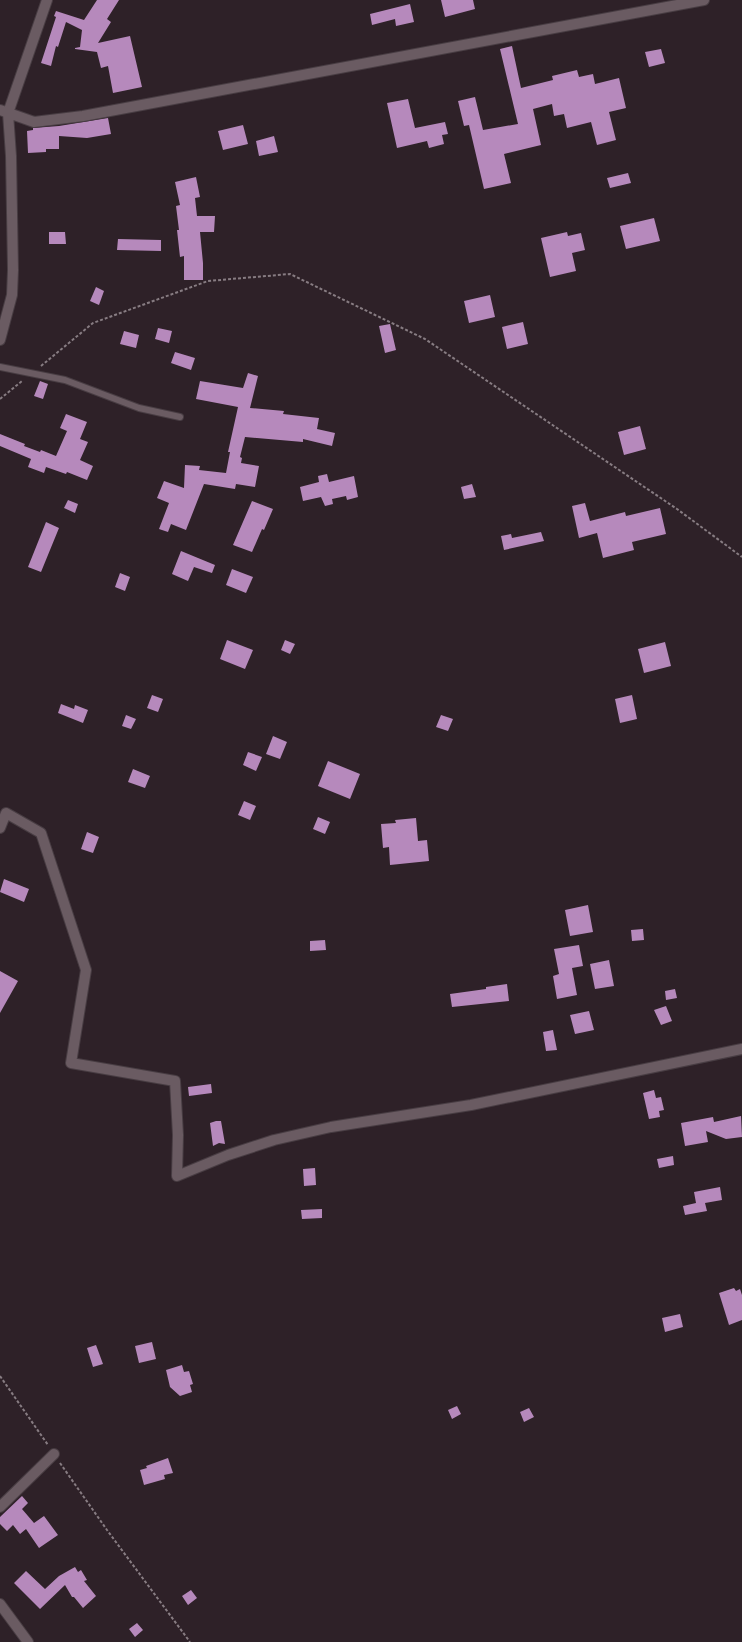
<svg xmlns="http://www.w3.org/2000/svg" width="742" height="1642" font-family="Karla,sans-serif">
<rect width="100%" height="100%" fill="#2e2128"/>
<path fill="#b689bc" d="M97,0h22l-12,19 4,3 -13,21 32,-7 12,51 -29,6 -5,-27 -7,2 -4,-16 -22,-3v-1l5,-1 2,-17 -16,-8 -8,25 -2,-1 -5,20 -10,-3 15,-46 -2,-1 2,-5 28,9z
M441,0h32l2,9 -30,8z
M410,4l4,18 -18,4 -1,-7 -23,6 -2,-11z
M512,46l9,42 32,-8 -1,-4 25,-6 2,7 14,-3 2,10 24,-6 7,30 -17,4 7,28 -19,5 -6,-23 -24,6 -3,-14 -10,2 -2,-12 -19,5 8,36 -37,9 7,29 -27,6 -15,-64 -5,1 -6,-25 17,-4 8,33 35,-6 -18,-75z
M661,49l4,14 -16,4 -4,-15z
M408,99l7,29 30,-6 3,12 -6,1 2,9 -15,4 -2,-7 -30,7 -10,-45z
M108,118l3,16 -24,4 -28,-2v13h-13v3l-18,1 -1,-22 6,-1v-2l26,-2z
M243,125l5,19 -25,6 -5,-19z
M274,136l4,16 -19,4 -3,-15z
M628,173l3,10 -21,5 -3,-10z
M196,177l4,20 -5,1 2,18h18l-1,16h-14l3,31v17h-19v-24l-4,1 -3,-27h2l-3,-24 4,-1 -5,-23z
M654,218l6,23 -34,8 -6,-23z
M49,232h16l1,12h-17z
M567,232l1,4 13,-3 4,17 -13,3 4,18 -26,6 -9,-39z
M118,239l43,1v11l-44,-1z
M96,287l8,4 -5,14 -9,-4z
M490,295l5,22 -26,6 -5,-22z
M523,322l5,22 -21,5 -5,-22z
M390,324l6,26 -11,3 -6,-27z
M158,328l14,3 -3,12 -14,-4z
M124,331l15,4 -3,13 -16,-4z
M175,352l20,6 -4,12 -20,-7z
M248,373l10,3 -8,32 34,3 -1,3 36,4 -2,11 18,4 -3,13 -29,-7v3l-58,-5 -5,20 2,1 -1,5 18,3 -4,21 -19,-3 -1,5 -31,-5 -18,46 -15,-6 -3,8 -9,-3 10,-26 -12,-5 7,-17 20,7 1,-23 15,1 -1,4 27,3 4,-21h-2l10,-45 -42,-8 4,-18 43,7z
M40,381l8,3 -5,15 -9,-3z
M66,414l21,8 -7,17 8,3 -8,18 13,6 -6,14 -20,-8 -1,2 -20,-7 -2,6 -16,-6 3,-8 -31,-13v-12l25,10 -1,2 16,6 1,-2 15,6 11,-25 -7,-3z
M640,426l6,23 -22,6 -6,-23z
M327,474l2,8 25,-6 4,21 -11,3 -1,-4 -14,3 1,5 -8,2 -4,-9 -18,4 -3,-14 19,-5 -1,-6z
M472,484l4,13 -12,2 -3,-12z
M68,500l10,4 -3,9 -11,-5z
M252,501l21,8 -9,21 -2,-1 -10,23 -19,-7z
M585,503l5,18 35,-9 1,4 34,-8 6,26 -34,8 2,8 -31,8 -6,-25 -18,5 -7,-32z
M46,522l13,6 -18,44 -13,-5z
M541,532l3,9 -40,9 -3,-14 10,-2 1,4z
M181,551l34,14 -3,8 -18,-6 -6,14 -16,-7z
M232,569l21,8 -7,16 -20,-8z
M120,573l10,4 -5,14 -10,-4z
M227,640l26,10 -8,19 -25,-10z
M285,640l10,4 -5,10 -9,-4z
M665,642l6,24 -27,7 -6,-24z
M152,695l11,4 -5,13 -11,-4z
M632,695l5,24 -17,4 -5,-24z
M61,704l13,5 1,-4 13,5 -5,13 -25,-10z
M126,715l10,4 -5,10 -9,-3z
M441,715l12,4 -5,12 -12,-4z
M273,736l14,6 -7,17 -14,-5z
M248,752l14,5 -6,14 -13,-6z
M328,761l32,13 -10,25 -32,-13z
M133,769l17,7 -5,12 -17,-6z
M244,801l12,5 -6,14 -12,-5z
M318,817l12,5 -5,12 -12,-5z
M416,818l2,23 9,-1 2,21 -39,4 -1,-18 -6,1 -2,-24 15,-1 -1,-3z
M87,832l12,5 -6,16 -12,-4z
M4,879l25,10 -5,13 -24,-10z
M588,905l5,27 -23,4 -5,-26z
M643,929l1,11 -12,1 -1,-11z
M325,940l1,10 -16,1v-10z
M579,945l4,21 -11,2 5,27 -20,4 -4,-23 6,-2 -5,-25z
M609,960l5,26 -19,3 -5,-25z
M0,971l18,10 -18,32z
M507,984l2,17 -57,6 -2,-13 36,-5v-2z
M675,989l2,9 -11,2 -1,-9z
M666,1006l6,15 -11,4 -7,-15z
M589,1011l5,19 -19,4 -5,-19z
M553,1030l4,20 -11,1 -3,-19z
M211,1084l1,9 -23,3 -1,-9z
M654,1090l2,8 5,-1 3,13 -5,1 1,6 -11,2 -6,-26z
M741,1116l1,21 -16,2 -20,-8 2,11 -23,4 -4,-23 32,-6 1,5z
M216,1121h5l4,23 -6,-1 -6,3 -3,-23z
M673,1156l1,9 -15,3 -2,-9z
M315,1168l1,17 -12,1 -1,-17z
M720,1187l2,13 -17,3 2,8 -22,4 -2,-9 13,-3 -2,-11z
M322,1209v9l-20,1 -1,-9z
M734,1288l2,3 4,-2 2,6v25l-13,5 -10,-32z
M680,1314l3,13 -18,5 -3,-14z
M152,1342l4,17 -17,4 -4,-17z
M96,1345l7,19 -10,3 -6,-19z
M182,1365l2,7 5,-1 4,13 -3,1 2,7 -12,4 -10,-9 -4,-17z
M457,1406l4,8 -9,5 -4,-9z
M529,1408l5,9 -10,5 -4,-10z
M168,1458l5,15 -9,2 1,4 -21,6 -4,-15 7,-2 -1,-2z
M22,1496l6,7 -6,6 12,14 10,-7 14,19 -19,13 -13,-19 -6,5 -7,-9 -6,6 -7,-7v-7z
M75,1567l3,5 3,-2 6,10 -3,1 12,15 -13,12 -9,-11h-2l-7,-12 -25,24 -26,-26 12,-12 19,18 14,-13z
M191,1590l6,8 -9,7 -6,-9z
M137,1623l6,7 -8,7 -6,-8z"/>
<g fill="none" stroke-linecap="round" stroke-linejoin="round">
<defs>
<path id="service" d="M0,367l65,13 74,28 41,9"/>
<path id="minor" d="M0,110l34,12 49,-6 621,-116
M0,340l12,-45 1,-25 -2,-114 -3,-43 39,-113
M0,828l6,-15 35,20 45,137 -15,93 104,18 3,54 -1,41 51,-21 46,-15 57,-13 140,-22 271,-56
M0,1507l54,-53
M0,1604l28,38"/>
</defs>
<use href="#service" stroke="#483d43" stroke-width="8"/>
<use href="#minor" stroke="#483d43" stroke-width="12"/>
<path stroke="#877c82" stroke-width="2" stroke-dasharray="3 2" stroke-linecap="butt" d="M41,366l52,-43 115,-42 82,-7 135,65 252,170 65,48
M0,399l22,-18
M0,1376l48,69
M60,1463l47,67 83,112"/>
<use href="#service" stroke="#6a5b62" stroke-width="6"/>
<use href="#minor" stroke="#6a5b62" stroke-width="10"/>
</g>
</svg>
